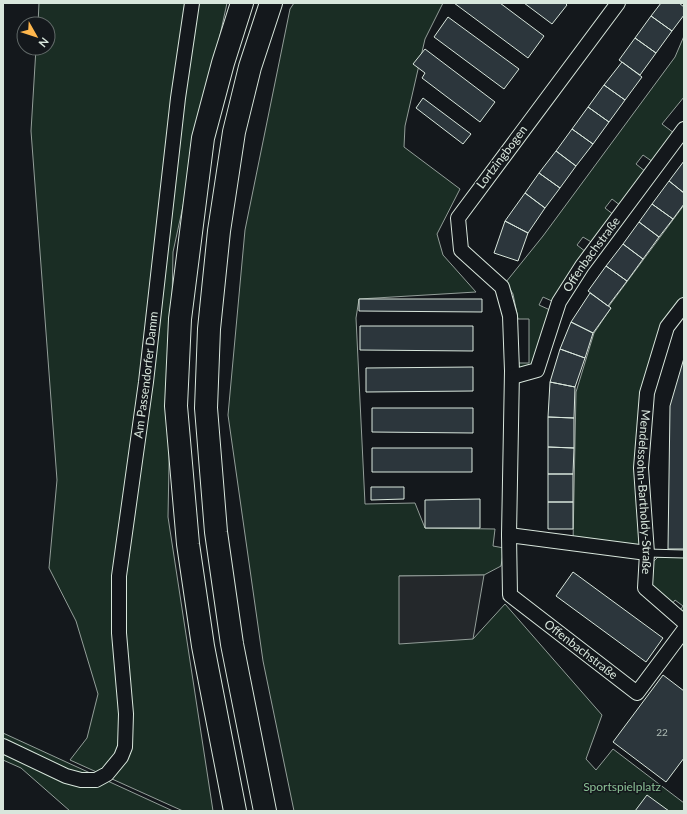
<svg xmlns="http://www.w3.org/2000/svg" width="687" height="814" font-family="Lato,sans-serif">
<rect width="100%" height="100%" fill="#14181c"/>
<path fill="#1a2d24" stroke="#939e99" d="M39,3h188l-54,249 -5,265 45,294h-30l-113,-51 17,-22 11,-44 -22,-73 -27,-53 8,-88 -26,-349 5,-83h12v-24h-10z
M294,3h149l-18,36 -20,87 -1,21 56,42 -23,45 6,21 33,37 -117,7 -3,19 9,186 50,-1 10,25 70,1 -2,17 11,2 -3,18 -17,9 -85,1 74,63 32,-35 97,111 -16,44 10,11 17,-21 71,54v8h-390l-31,-150 -35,-246 17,-185 45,-221z
M684,36v61l-22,27 12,9 -21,29 -10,-7 -7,9 10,8 -25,34 -9,-7 -7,9 9,7 -21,28 -10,-6 -6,8 9,7 -32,50 -11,-5 -4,8 11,5 -19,56 -11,2 -3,-5h12v-44h-11l-5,-25 -7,-12 37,-46 132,-179z
M684,205v100l-37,88v160l-74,-10 3,-151 18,-59 17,-25 -2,-2z
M658,557h26v60l-6,-4 5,-7 -8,-6 -5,7 -18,-18 -2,-24z
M3,733l170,78h-103l-49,-43 -18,-8z"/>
<path fill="#24282b" stroke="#939e99" d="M484,575l-11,64 -74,5v-68z"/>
<path fill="#2c363c" stroke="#d8e6dc" d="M454,3h46l44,33 -16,22z
M524,3h41l2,2 -15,19z
M661,3h18l5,4v8l-12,16 -21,-15z
M651,16l21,15 -16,22 -21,-15z
M448,17l71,52 -15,20 -70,-52z
M635,38l21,15 -16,22 -21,-15z
M425,49l70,53 -15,20 -58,-44 3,-5 -12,-9z
M622,62l20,15 -17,23 -21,-15z
M604,85l21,15 -16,22 -21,-15z
M423,98l48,36 -8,10 -47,-36z
M588,107l21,15 -16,22 -21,-15z
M572,129l21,15 -17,22 -20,-15z
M556,151l20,15 -16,22 -21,-15z
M684,161v32l-15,-12z
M539,173l21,15 -15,20 -20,-15z
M669,181l15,12v11l-11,15 -21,-15z
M525,193l20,15 -17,25 -23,-12z
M652,204l21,15 -14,18 -20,-15z
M505,221l23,12 -10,28 -24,-8z
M639,222l20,15 -16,22 -20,-15z
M623,244l20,15 -16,22 -21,-15z
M606,266l21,15 -19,25 -20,-15z
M590,293l21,15 -18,25 -22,-11z
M359,299h123v13l-123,-1z
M571,322l22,11 -8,25 -25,-9z
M360,326h113v25l-113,-1z
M560,349l25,9 -10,29 -25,-5z
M684,358v191h-16l2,-143z
M473,367v24l-107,1v-24z
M550,382l25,5 -1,31 -26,-1z
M372,408h101v25l-101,-1z
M548,417l26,1v30l-26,-1z
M548,447l26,1 -1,26h-25z
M372,448h100v24h-100z
M548,474h25v28h-25z
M371,487h33v12l-33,1z
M480,499v29h-55v-28z
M548,502h25v27h-25z
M573,572l90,66 -17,24 -90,-66z
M663,675l21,16v67l-18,24 -53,-40z
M647,795l22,16h-34z"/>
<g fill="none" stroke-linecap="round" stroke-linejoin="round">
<defs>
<path id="lane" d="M647,553l37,1"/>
<g id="street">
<path id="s1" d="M618,3l-160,215 3,32 41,37 8,29 2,55 -3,164 1,60 127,98 47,-63"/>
<path id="s2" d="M684,305l-17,22 -20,66 -6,75 6,85 -2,35 39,34"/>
<path id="s3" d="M512,377l25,-7 22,-68 23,-36 102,-137"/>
<path d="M509,535l138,18"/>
<path id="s4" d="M3,746l63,30 15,4h15l11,-6 14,-17 4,-10 1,-33 -7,-81v-57l27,-194 32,-284 14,-95"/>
</g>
<path id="highway" d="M235,811l-32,-165 -15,-102 -12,-138 4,-87 23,-181 20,-75 19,-60
M265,811l-33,-167 -16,-112 -10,-124 3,-79 10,-98 15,-99 16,-65 21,-64"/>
</defs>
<use href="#lane" stroke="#d8e6dc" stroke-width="9"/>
<use href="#street" stroke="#d8e6dc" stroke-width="16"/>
<use href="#highway" stroke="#d8e6dc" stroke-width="24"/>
<use href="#lane" stroke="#14181c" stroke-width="7"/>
<use href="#street" stroke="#14181c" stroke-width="14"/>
<use href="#highway" stroke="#14181c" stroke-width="22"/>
</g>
<g text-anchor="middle" stroke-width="3" stroke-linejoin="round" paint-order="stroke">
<g font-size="10" fill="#adbab4">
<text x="662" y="736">22</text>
</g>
<g font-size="12" fill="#d8e6dc" stroke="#14181c">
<text transform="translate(502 157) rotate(-53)" y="4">Lortzingbogen</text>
<text dy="4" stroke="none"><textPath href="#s3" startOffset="155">Offenbachstraße</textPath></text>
<text dy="4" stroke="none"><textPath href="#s4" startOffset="520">Am Passendorfer Damm</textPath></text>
<text dy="4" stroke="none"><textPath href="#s2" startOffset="196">Mendelssohn-Bartholdy-Straße</textPath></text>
<text dy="4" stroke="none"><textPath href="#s1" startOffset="754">Offenbachstraße</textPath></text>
</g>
<g font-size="12" fill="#8ac095" stroke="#14181c">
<text x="622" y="791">Sportspielplatz</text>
</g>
</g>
<rect width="687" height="814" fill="none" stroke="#d8e6dc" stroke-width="8"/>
<g transform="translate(36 36) rotate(129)"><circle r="19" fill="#14181c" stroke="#626a69"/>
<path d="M0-3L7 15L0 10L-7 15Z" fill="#ffb74d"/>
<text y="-6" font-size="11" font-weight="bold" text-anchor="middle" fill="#d8e6dc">N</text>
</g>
</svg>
